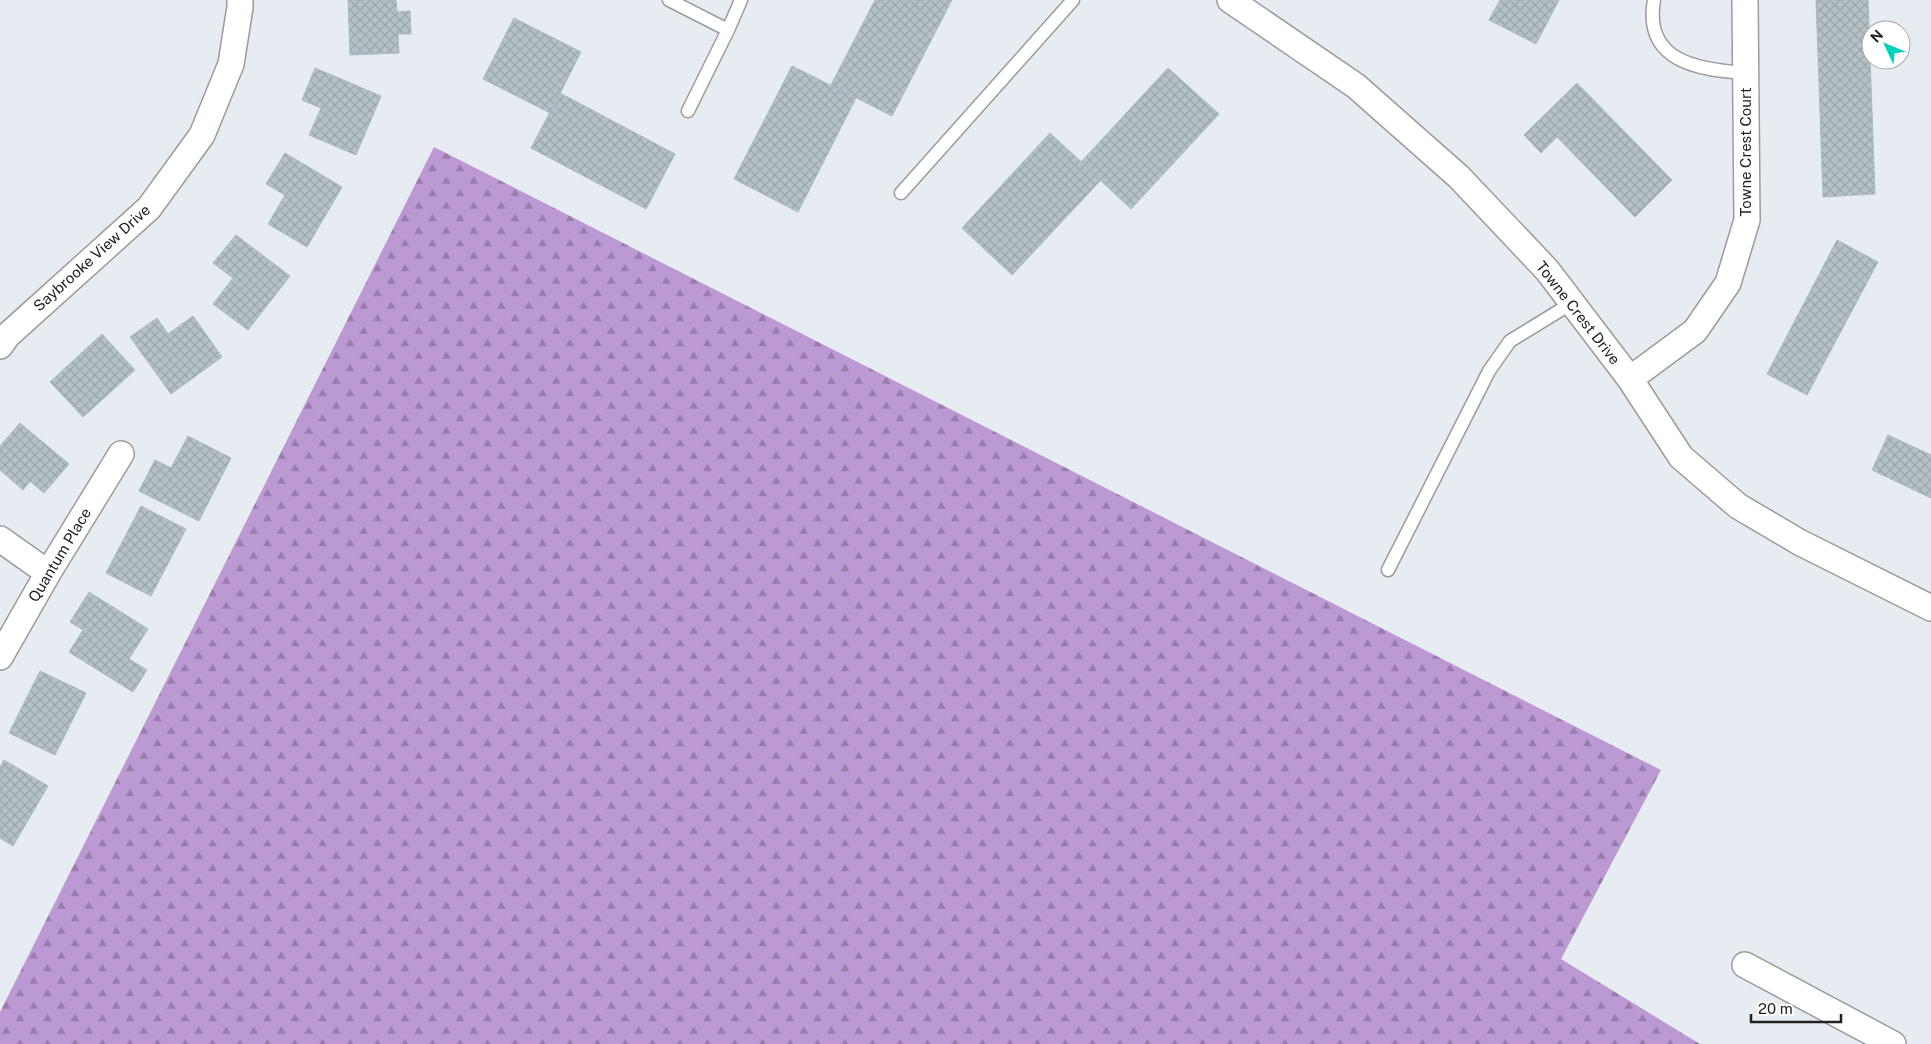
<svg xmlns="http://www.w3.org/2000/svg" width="1931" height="1044" font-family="'Public Sans',sans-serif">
<defs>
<pattern id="forest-firs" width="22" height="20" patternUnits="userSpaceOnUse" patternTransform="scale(1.25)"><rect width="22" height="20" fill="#bd99d4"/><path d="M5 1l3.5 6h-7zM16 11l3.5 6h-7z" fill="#997cac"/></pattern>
<pattern id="building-cross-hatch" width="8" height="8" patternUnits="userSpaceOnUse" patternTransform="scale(1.25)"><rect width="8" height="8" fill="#b6c1c7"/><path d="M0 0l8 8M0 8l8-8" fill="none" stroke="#9ca6ab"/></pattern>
</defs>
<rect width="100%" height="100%" fill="#e7ecf2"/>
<path fill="url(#forest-firs)" d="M434,147l1227,623 -100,189 139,85h-1700v-32z"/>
<path fill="url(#building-cross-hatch)" stroke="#a8bbc5" d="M348,0h48l1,12 13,-1 1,23h-13l1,19 -49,2z
M875,0h77l-60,116 -61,-31z
M1500,0h59l-23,44 -47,-24z
M1816,0h52l7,194 -52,3z
M514,18l67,34 -31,61 -67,-34z
M792,66l64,32 -58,114 -64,-33z
M315,68l66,28 -25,59 -47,-20 12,-27 -19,-8z
M1168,68l51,46 -88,95 -50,-47z
M1577,83l95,97 -37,37 -78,-80 -16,16 -17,-18z
M560,93l115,61 -29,55 -115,-61z
M1050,133l51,47 -89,95 -50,-47z
M285,153l57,34 -35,60 -39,-23 17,-29 -19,-11z
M236,235l54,41 -42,54 -35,-26 20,-26 -20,-15z
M1837,240l41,22 -71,133 -40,-21z
M193,316l29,41 -51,37 -41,-57 27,-19 11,16z
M102,334l33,36 -52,47 -33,-35z
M20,423l49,41 -25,29 -14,-12 -7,9 -23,-20v-24z
M1888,435l43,20v43l-59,-28z
M188,436l43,22 -32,63 -60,-30 16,-31 16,8z
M141,506l45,23 -35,67 -45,-23z
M89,592l59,37 -19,30 18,11 -14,22 -64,-40 14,-22 -13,-8z
M40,671l46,22 -31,62 -46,-22z
M4,760l44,26 -35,60 -13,-8v-71z"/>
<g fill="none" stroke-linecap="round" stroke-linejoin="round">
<defs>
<path id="lane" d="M669,0l59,30 13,-30
M1654,0c-11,62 45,70 92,73
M688,111l40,-81
M901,193l172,-193
M1388,570l101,-199 21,-30 62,-38"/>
<path id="street" d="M1230,0l126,86 103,91 88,93 83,109 51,78 57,49 61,36 132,66
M0,346l8,-11 141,-127 53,-73 29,-71 9,-57v-7
M1630,379l65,-48 33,-48 19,-63 -2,-220
M0,539l48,34
M0,657l48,-84 73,-119
M1745,965l148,79"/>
</defs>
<use href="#lane" stroke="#9b9b9b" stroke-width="15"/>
<use href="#street" stroke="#9b9b9b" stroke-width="28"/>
<use href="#lane" stroke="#fff" stroke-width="12"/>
<use href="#street" stroke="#fff" stroke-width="25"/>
</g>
<g text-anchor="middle" stroke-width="5" stroke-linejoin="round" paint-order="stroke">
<g font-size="15" fill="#212121" stroke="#fff">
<text transform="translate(1746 152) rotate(-90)" y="5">Towne Crest Court</text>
<text transform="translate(92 258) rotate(-42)" y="5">Saybrooke View Drive</text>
<text transform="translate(1578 313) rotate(52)" y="5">Towne Crest Drive</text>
<text transform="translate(60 555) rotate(-59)" y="5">Quantum Place</text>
</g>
</g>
<g transform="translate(1886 45) rotate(314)"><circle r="24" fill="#ffffff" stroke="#a6a6a6"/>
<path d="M0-4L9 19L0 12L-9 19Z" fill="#00d2be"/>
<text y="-8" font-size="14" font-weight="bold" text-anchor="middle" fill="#212121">N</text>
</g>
<path d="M1751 1014v8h90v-8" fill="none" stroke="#212121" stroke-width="2.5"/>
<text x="1758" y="1014" font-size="15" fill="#212121" stroke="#ffffff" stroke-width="4" paint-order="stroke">20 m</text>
</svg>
